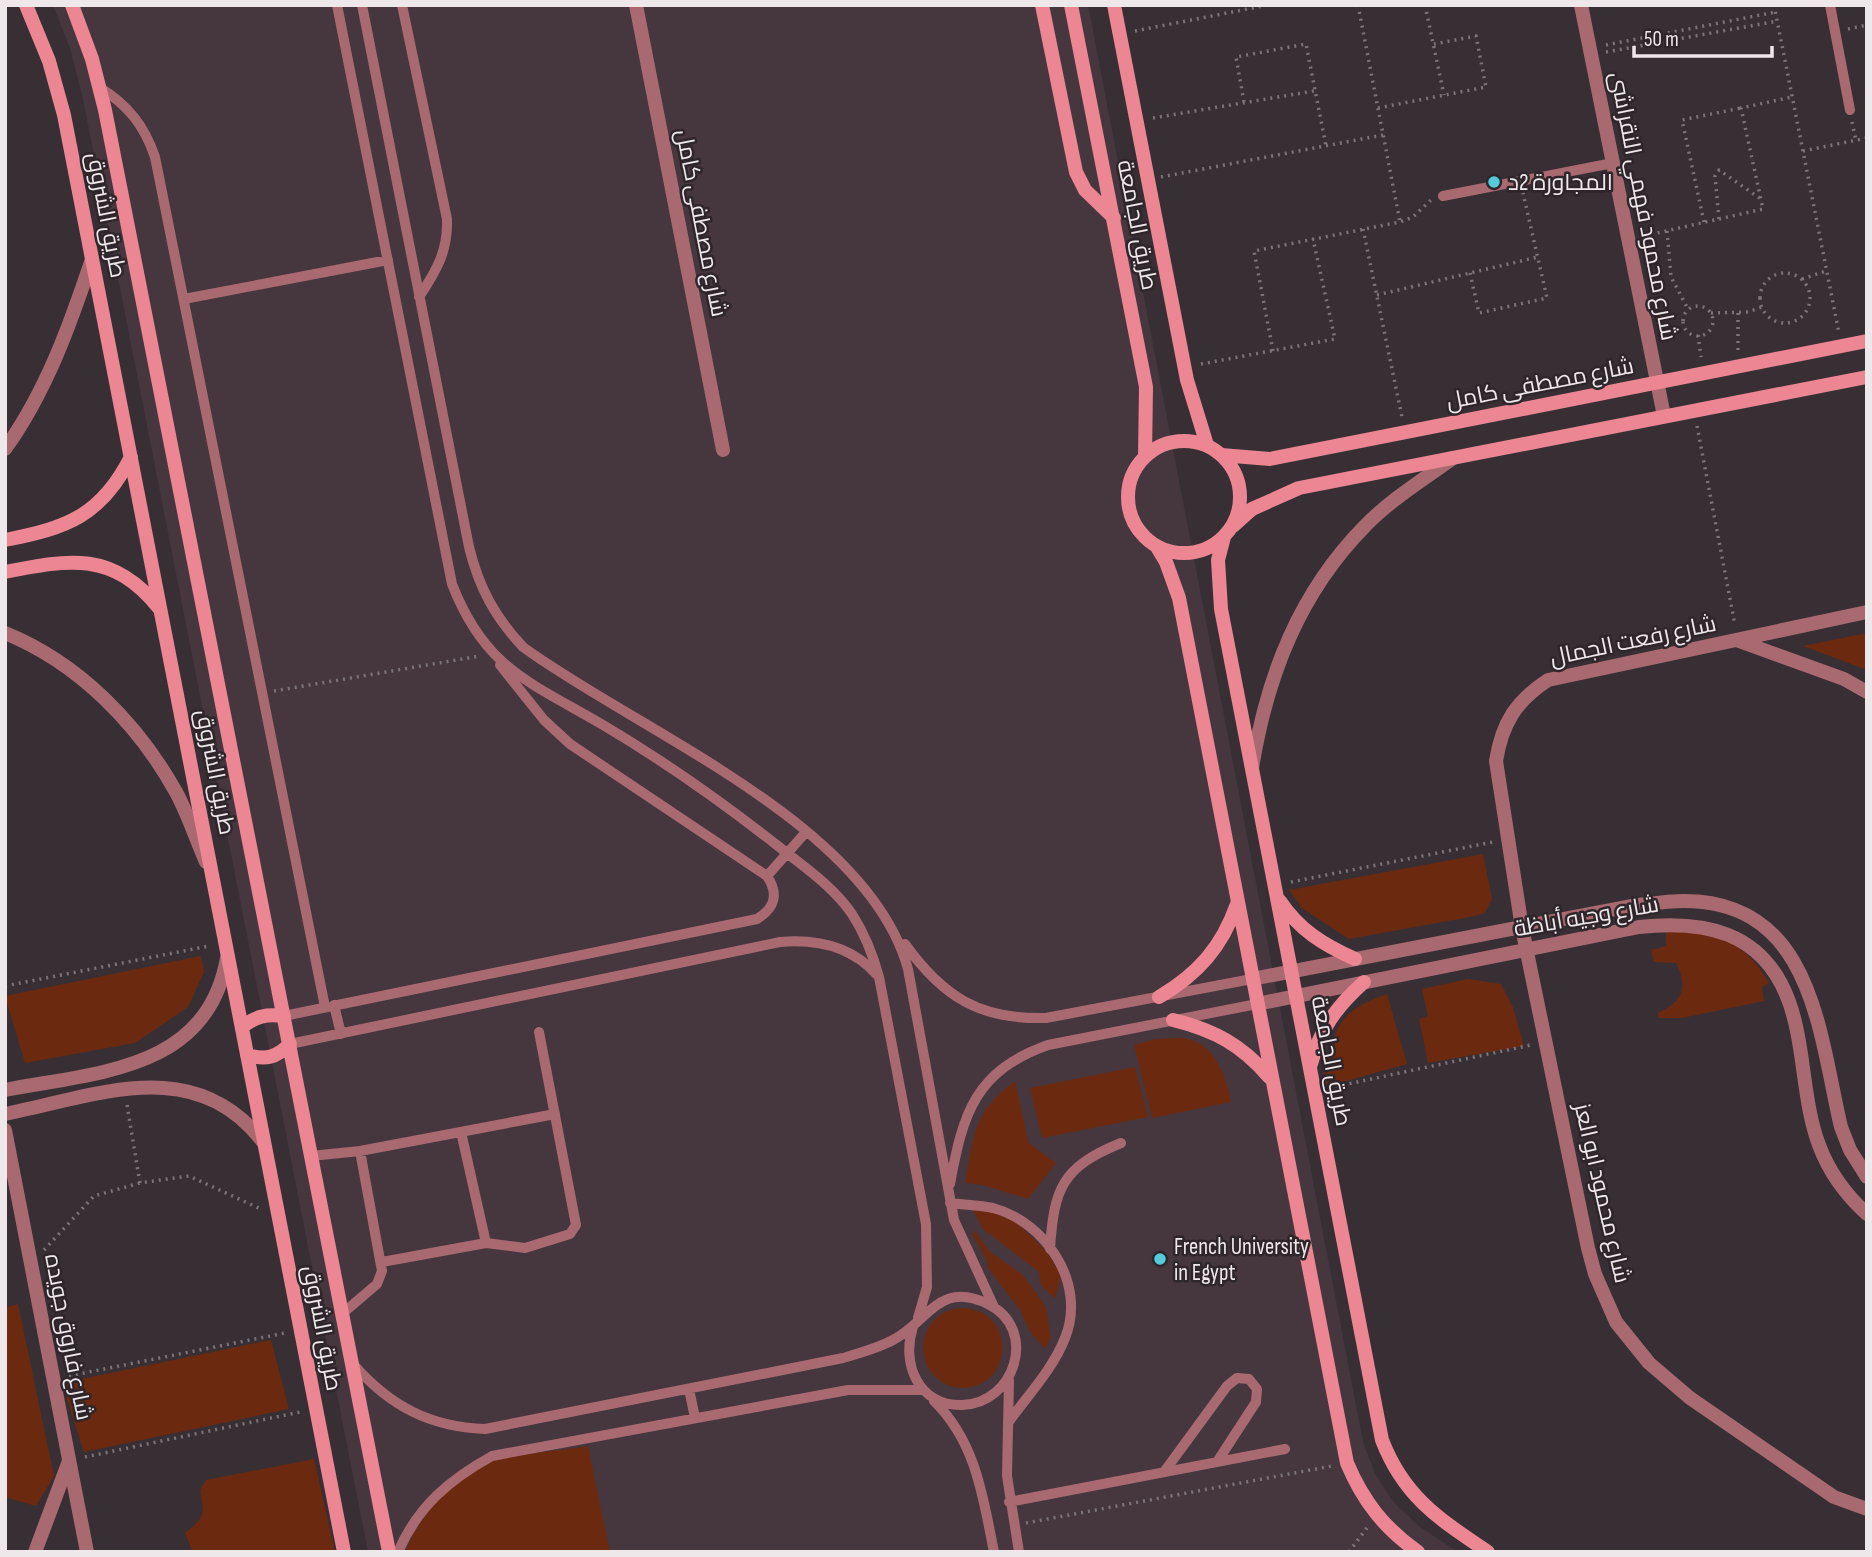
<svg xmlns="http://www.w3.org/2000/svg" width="1872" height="1557" font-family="'Sofia Sans Condensed',Cairo,sans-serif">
<rect width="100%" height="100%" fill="#382f34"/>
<path fill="#46373f" d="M53,5h1035l275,1437 12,32 19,29 26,24 38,25h-1090l-286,-1458 -12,-46z"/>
<path fill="#6b2a0f" d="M1867,633v37l-64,-24z
M1483,854l9,45 -7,14 -10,3 -126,23 -47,-31 -13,-18z
M1666,928c46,0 80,14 103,55l-7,4 2,14 -82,17h-24v-5c24,-11 31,-25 18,-50l-22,-1 -3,-12 15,-4z
M201,956l3,16 -16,35 -53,36 -110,20 -20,-67z
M1468,979l33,5 12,23 11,39 -96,17 -9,-44 9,-3 -6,-27z
M1387,994l20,70 -86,24c14,-52 9,-75 66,-94z
M1155,1039c10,0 24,-2 34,0 27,7 38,39 42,63l-79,16 -18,-73z
M1135,1067l13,50 -106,21 -12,-50z
M1015,1081l14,62 27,20 -28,36 -45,-14 -18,-2c9,-47 8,-72 50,-102z
M972,1208l37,7 38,37 14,23 -6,24 -15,-15 -1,-12 -56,-43z
M975,1231l15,21 32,22 15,20 9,14 5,30 -6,11 -14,-16 -11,-23 -32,-42 -1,-8 -15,-26z
M18,1304l36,172 -18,30 -31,-9v-189z
M923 1348a40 40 0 1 1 80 0a40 40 0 1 1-80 0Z
M271,1340l18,69 -205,43 -22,-69z
M588,1446l22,106h-205c15,-37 48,-74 85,-90 24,-9 71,-11 98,-16z
M314,1459l21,93h-142l-8,-19c19,-15 20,-18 15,-43l6,-10z"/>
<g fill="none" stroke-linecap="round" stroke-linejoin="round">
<path stroke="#7c7478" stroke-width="3.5" stroke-dasharray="2 5" stroke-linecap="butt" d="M1358,5l42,217
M1425,5l19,90
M1774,5l65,328
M1848,29l19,-4
M1135,31l133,-26
M1606,45l170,-33
M1606,52l172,-31
M1244,102l-8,-45 70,-13 20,102
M1378,108l108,-21 -10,-51 -42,8
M1153,118l161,-27
M1852,122l4,19
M1803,151l64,-13
M1161,177l222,-42
M1719,219l-4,-43 4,-6 42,29
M1704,222l-22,-102 59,-12
M1363,229l39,188
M1667,231l4,46 17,32
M1644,236l119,-27 -22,-101 51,-11
M1760 298a25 25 0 1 1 50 0a25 25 0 1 1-50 0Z
M1470,273l9,40 68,-15 -24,-105
M1802,279l24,-8
M1377,295l161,-38
M1683 321a15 15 0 1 1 30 0a15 15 0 1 1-30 0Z
M1711,313l37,-1 14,-5
M1738,313v39
M1698,335l3,22
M1273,351l-19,-100 146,-29 13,-5 18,-17
M1201,364l134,-25 -22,-100
M1697,426l38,199
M274,691l206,-35
M1291,882l202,-40
M5,986l204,-40
M1329,1088l202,-43
M127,1105l13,78 49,-7 74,34
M44,1250l50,-54 46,-13
M69,1376l216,-43
M85,1457l215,-45
M1026,1523l306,-57
M1349,1552l20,-27"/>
<path stroke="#a96970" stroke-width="10" d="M337,5l115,579c33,85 78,98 151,141 61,36 119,77 175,121 26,21 55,40 74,68 13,20 21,41 27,63l47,247 1,63 -9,31
M362,5l107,542c10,41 26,70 54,100 115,84 345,176 385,322l46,251 40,87
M402,5l45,214c1,32 -10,51 -28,78
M1830,5l20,105
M99,87c29,18 45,38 56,70l170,850
M1443,196l170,-33
M184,299l204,-39
M767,876l39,-44
M905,944c38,53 75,76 141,74l206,-39
M334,1005l7,29
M284,1016l473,-97c18,-11 22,-25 10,-43l-197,-132 -26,-24 -44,-55
M290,1044l490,-102c36,-3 71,4 96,32
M461,1132l25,111
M311,1156l49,-5 195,-37
M950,1184c13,-71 25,-113 98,-139l209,-41
M950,1203c14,2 29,2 43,5 53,14 94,76 72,130 -12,31 -38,58 -57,85
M1050,1249c4,-61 12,-82 71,-106
M382,1262l104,-19 39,5 45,-14 6,-9 -37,-193
M343,1313l34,-29 5,-13 -22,-120
M354,1365c36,41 76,62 131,64l358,-71c17,-5 35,-10 50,-18 36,-19 46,-60 95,-36 51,25 27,100 -26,101 -44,1 -61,-42 -49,-78
M1009,1380l-2,96 12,76
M689,1389l6,29
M934,1401c42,41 49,96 60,151
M1164,1472l63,-86 10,-8 12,1 8,10 -1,13 -39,60
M1009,1502l276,-53
M398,1552c20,-46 51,-72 94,-96l356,-66h74"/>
<path stroke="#a96970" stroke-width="14" d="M636,5l87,445
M1581,5l83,411
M5,449c41,-57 65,-124 87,-190
M1867,612l-319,68c-32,21 -46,43 -52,81l26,167 66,320 7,26 21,48 33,41 41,35 144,99 33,12
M5,633c74,30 133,91 171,159 12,22 20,47 30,70
M1739,641l105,38 23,13
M1252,768c15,-92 47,-175 113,-242 25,-26 59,-47 88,-68
M1252,979l379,-73c18,-2 36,-5 53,-5 129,0 135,133 157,226l9,23 17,27
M1257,1004l382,-77c65,-7 123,4 149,72 17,44 14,101 31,146 10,27 27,50 48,69
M5,1090c92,-18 202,-19 222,-132
M5,1114c94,-19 190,-61 259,29
M5,1130l82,422
M35,1552l34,-91"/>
<path stroke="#eb8692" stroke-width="14" d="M26,5l23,56 15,54 280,1437
M72,5l20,54 13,51 284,1442
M1042,5l34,167 9,18 29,28
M1071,5l75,382 -1,69
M1114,5l73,375 20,65
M1128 497a56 56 0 1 1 112 0a56 56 0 1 1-112 0Z
M1221,455l49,4 597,-118
M1233,526l19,-17 47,-21 568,-111
M1224,537l-6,23 3,49 161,831c22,57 57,79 106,112
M5,540c62,-12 96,-24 126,-83
M1157,547l9,15 13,36 168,865c16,38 37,65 71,89
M5,572c65,-13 108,-21 154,36
M1280,901c19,29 44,44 75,58
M1159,997c39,-23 63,-50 78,-93
M1173,1020c41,10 69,25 96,57
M242,1027c14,-11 24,-13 42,-11
M247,1055c19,5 29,3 43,-11
M1311,1064c9,-35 26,-58 53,-82"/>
</g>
<g fill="#53cbda" stroke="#2e262a" stroke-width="2.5">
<circle cx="1494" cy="182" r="7"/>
<circle cx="1160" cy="1259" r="7"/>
</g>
<g text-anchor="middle" stroke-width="5" stroke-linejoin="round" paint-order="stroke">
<g font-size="23" fill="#eee8eb" stroke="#2e262a" text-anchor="start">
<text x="1508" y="190">المجاورة 2د</text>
<text x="1174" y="1254">French University<tspan x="1174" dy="26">in Egypt</tspan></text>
</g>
<g font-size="23" fill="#eee8eb" stroke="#2e262a">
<text transform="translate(1644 206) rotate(79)" y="8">شارع محمود فهمي النقراشى</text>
<text transform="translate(107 215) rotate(79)" y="8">طريق الشروق</text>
<text transform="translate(702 223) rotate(79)" y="8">شارع مصطفى كامل</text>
<text transform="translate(1138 225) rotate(79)" y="8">طريق الجامعة</text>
<text transform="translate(1540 383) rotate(-11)" y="8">شارع مصطفى كامل</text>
<text transform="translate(1633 640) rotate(-12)" y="8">شارع رفعت الجمال</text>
<text transform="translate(216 772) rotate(79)" y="8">طريق الشروق</text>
<text transform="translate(1586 916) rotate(-10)" y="8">شارع وجيه أباظة</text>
<text transform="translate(1332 1061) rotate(79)" y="8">طريق الجامعة</text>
<text transform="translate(1603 1193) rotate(77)" y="8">شارع محمود ابو العز</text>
<text transform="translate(323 1328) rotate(79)" y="8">طريق الشروق</text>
<text transform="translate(69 1337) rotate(79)" y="8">شارع فاروق جويده</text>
</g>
</g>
<rect width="1872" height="1557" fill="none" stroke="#eee8eb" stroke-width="14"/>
<path d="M1634 46v10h138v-10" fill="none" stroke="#eee8eb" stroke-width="3.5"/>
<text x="1644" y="46" font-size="21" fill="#eee8eb" stroke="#2e262a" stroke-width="5" paint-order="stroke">50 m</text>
</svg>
